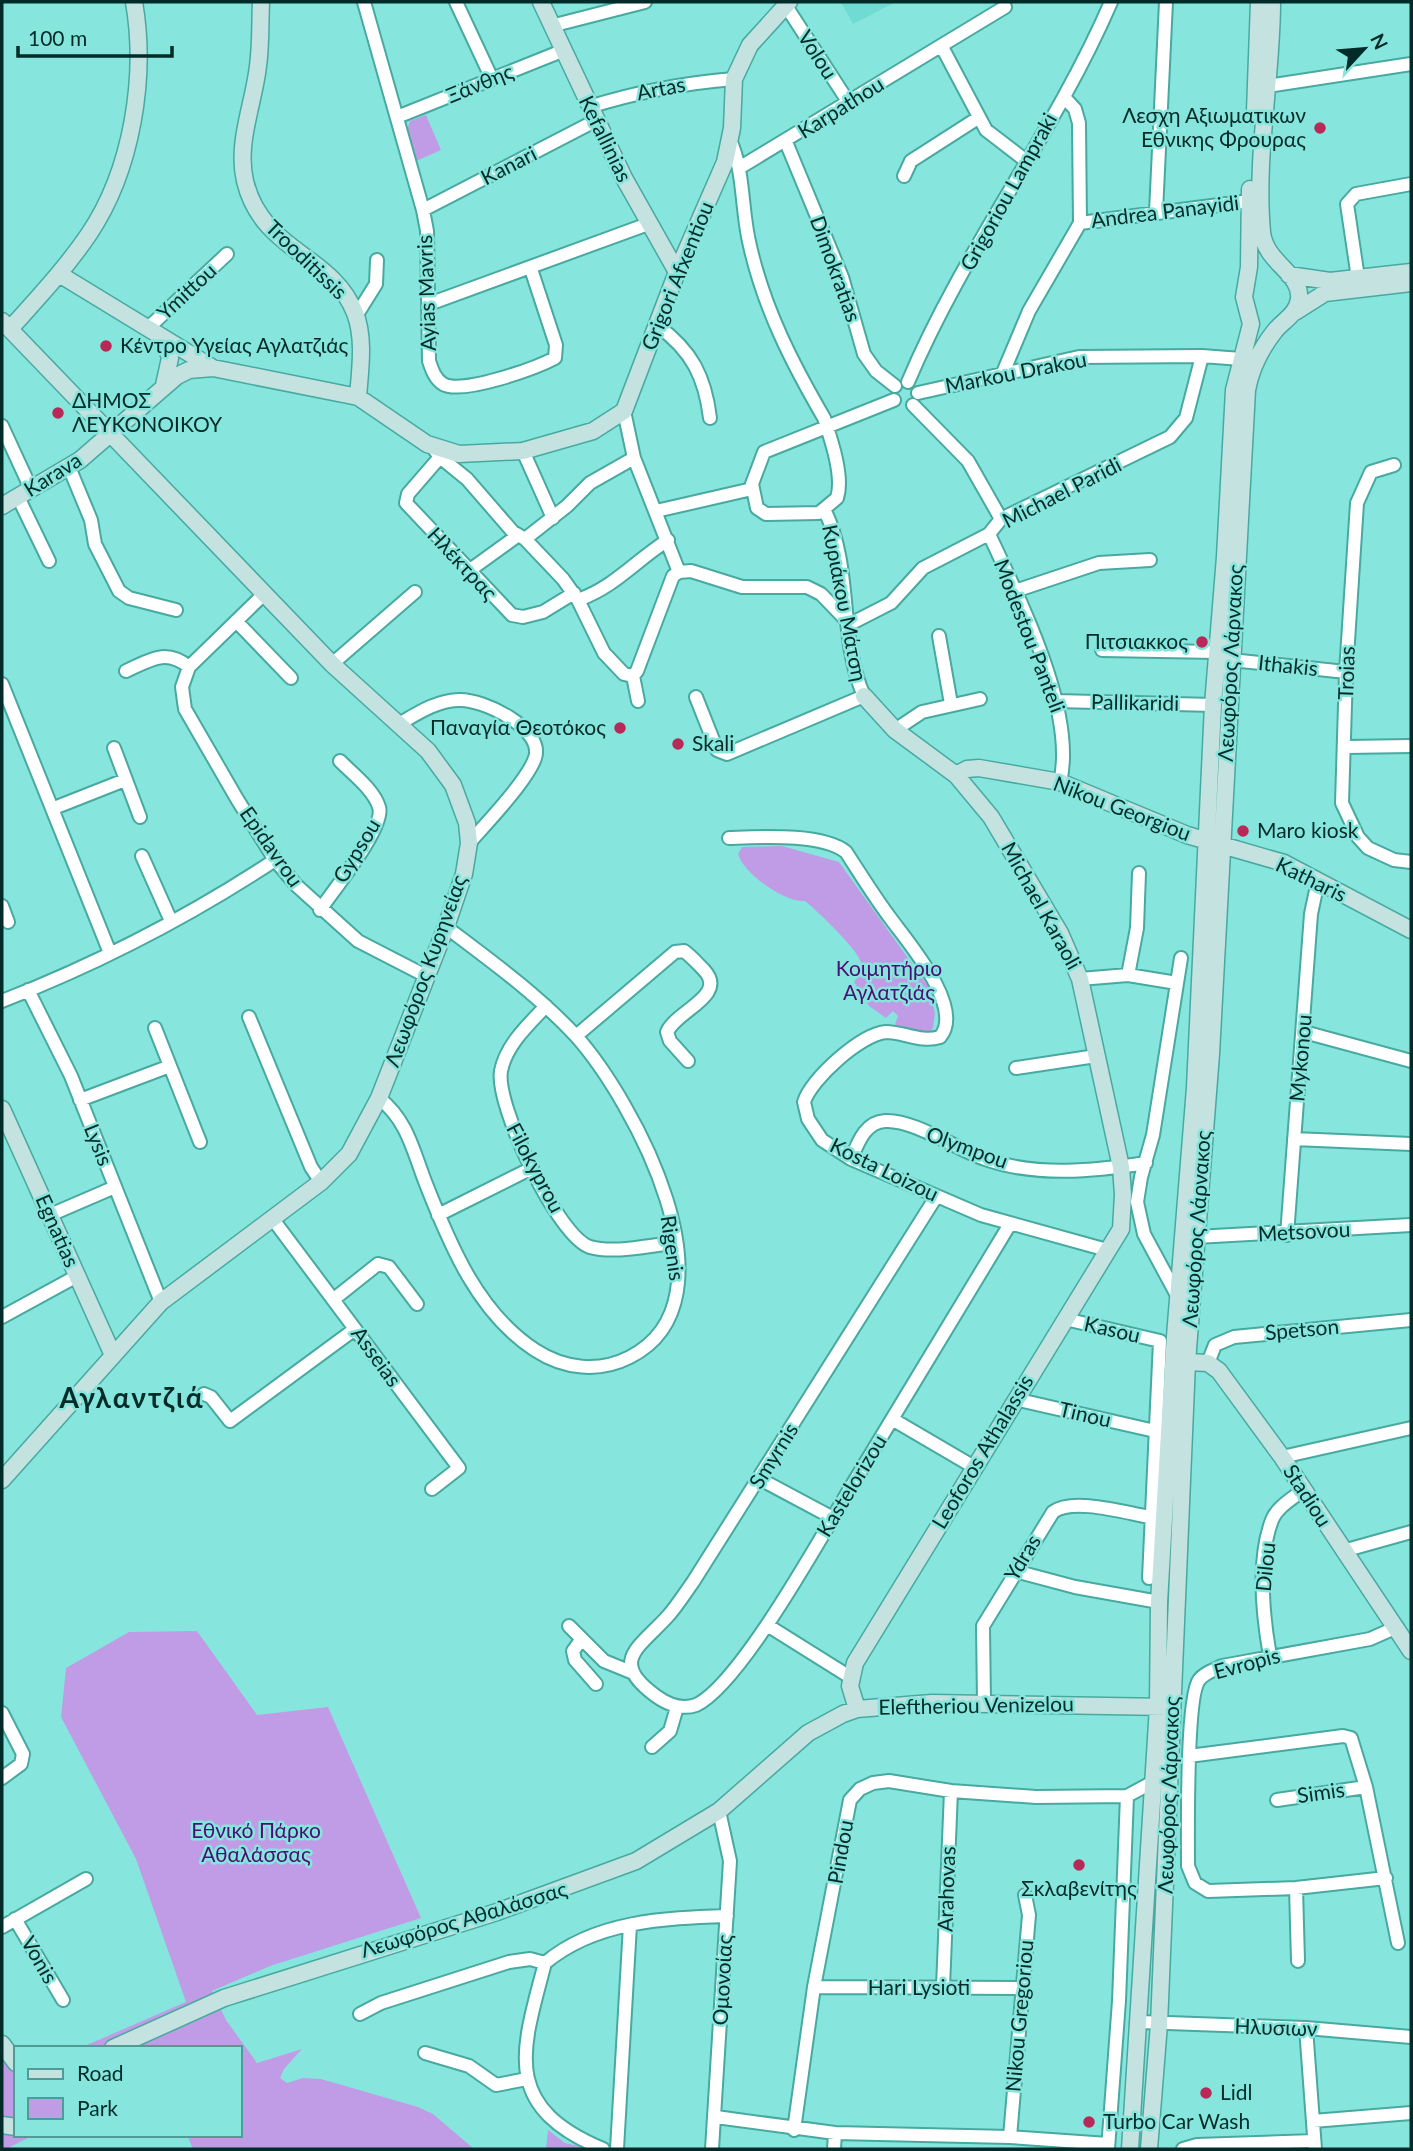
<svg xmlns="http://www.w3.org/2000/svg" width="1413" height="2151" font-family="Lato,sans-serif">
<rect width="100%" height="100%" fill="#86e6dd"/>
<path fill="#70dbd2" d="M841,2h55l-43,22z"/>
<path fill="#c19ce6" d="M426,115l15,35 -27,12 -8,-29 4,-12z
M782,846l57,16 89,124 7,27 -2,15 -8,8 -27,-6 -3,-6 3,-8 -5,-5 -7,7 -17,-12 -15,-24c2,-4 8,-10 8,-15 2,-13 -46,-57 -57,-66 -20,2 -62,-28 -67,-47l4,-7z
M197,1631l60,84 71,-8 93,211 -151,48 -58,25 14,29 31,43 45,-14 -18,20 -4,9 7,5 16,-5 18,1 97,28 15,7 41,35h-281l-6,-14h53v-87h-160l106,-46 -50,-143 -75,-142 5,-49 63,-36z
M2,2041l14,10v84h18l-28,14h-4z
M548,2130l17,13 26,6h-45z"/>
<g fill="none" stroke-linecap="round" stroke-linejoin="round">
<defs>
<path id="street" d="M364,2l59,208 4,21 2,130c3,9 6,18 14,23 19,11 93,-16 112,-26l1,-13 -25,-76
M456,2l36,77
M786,6l63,97
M551,26l94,-24
M942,47l44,83 39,30
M1268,86l143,-22
M589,107c48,-15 95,-24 145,-28
M397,117l165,-66
M730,140c15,33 11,71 20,106 14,62 42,117 74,172 7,21 20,59 13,80l-18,15 -53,1 -9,-6 -5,-24 12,-32 130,-52
M786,142l56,135 22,77 12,17 19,15
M739,168l266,-161
M904,176l7,-15 67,-43
M423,210l172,-89
M1156,212l10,-210
M1080,223l170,-22
M1358,278l-11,-74 9,-10 55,-10
M429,304l219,-80
M356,316l20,-32 1,-24
M658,326c34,25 47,51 52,92
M147,329l80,-75
M1002,375l27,-64 51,-88 -1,-100 -4,-14 -11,-12
M908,382c56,-133 146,-248 203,-380
M918,393l161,-36 123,-1 39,3
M913,405l55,56 33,58
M624,411l10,47 45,114
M2,426l29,63
M431,445l9,12 27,22 46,53 12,7 38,40 15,21 26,53 20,21 9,2
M523,451l30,67
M440,457l-32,37 -2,9 106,112 11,2 20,-5 31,-19
M1394,465l-23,7 -14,31 -11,169 -4,131 16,34 10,11 26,12 17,2
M69,467l22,53 4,24 24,47 10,7 47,12
M18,497l31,64
M656,511l96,-22
M989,534c30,65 88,178 71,248
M525,539l42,-33 23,-23 44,-25
M470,570l47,-34
M679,572l12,-1 51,16h65l14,7 29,30
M1015,591l84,-28 51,-3
M264,594l-75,73 -7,20 3,22 52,90 38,61 21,25 62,56 68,35
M578,600c38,-14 57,-39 90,-60
M236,621l55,57
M850,624l41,-21 32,-35 66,-34 12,-15 169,-82 16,-19 16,-62
M939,636l12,68
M1102,650l115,2
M1231,660l115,12
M332,664l83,-72
M126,671c24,-11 40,-23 63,-4
M633,676l4,-5 36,-95 6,-4
M633,676l5,25
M2,684l108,269
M696,697l21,53 10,4 137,-58c-26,-58 -11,-127 -39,-185
M1057,701l156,4
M399,724c19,-11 37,-23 59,-24 24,-2 87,29 77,58 -8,23 -49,66 -66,85
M895,730l27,-18 58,-13
M1346,747l65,-1
M114,748l26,69
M54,808l71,-28
M729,838c31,-1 93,-5 117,14 15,23 29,46 45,67 17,23 74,89 49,118 -19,6 -36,-5 -54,-5 -25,2 -75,47 -82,70l4,17 14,21 29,19 130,56 126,35
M142,856l29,65
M2,906l6,16
M320,910c12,-18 66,-84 59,-103 -5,-17 -27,-34 -39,-46
M1128,975l9,-47 2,-55
M1080,979l48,-4 49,8
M28,990l43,86 90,226
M2,1001c95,-37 188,-85 273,-141
M546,1006c-18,19 -40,39 -45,65 -6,34 57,166 89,176 25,7 60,-2 85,-4
M249,1017l62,150 10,15
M155,1028l45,114
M1304,1032l107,29
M576,1036l99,-84 9,-1c7,5 13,12 20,19 24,26 -27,40 -37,62l3,9 18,20
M1016,1068l80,-12
M379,1098c29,23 34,53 47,86 24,61 52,129 109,166 29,19 64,23 95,7 112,-57 3,-257 -54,-321 -39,-42 -85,-75 -130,-109
M80,1100l90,-34
M1294,1139l117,5
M851,1159c7,-16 14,-37 34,-38 28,-2 73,29 100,38 51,18 110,12 161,4
M936,1197l-243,385c-8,11 -16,24 -25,34 -29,32 -60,45 -12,80 11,8 26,14 40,9 45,-21 129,-175 158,-223 52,-86 104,-172 156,-258
M50,1215l65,-28
M438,1215l94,-47
M272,1218l187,250 -27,21
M1287,1235l24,-321 7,-33
M1196,1237l215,-12
M334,1299l44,-35 11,3 28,37
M1179,1299l-35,-65 -7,-32 4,-25 12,-42 28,-177
M2,1317l75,-41
M1065,1319l95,22 -11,237
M1208,1363l7,-18 19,-8 177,-17
M204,1394l7,3 19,24 125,-92
M1015,1399l140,32
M892,1419l82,48
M1282,1457l129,-29
M760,1479l73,39
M1343,1551l68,-19
M1015,1571l60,16 84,15
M767,1625l83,52
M569,1626l35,35 27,11
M581,1640l-8,11 2,9 21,24
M1270,1656c-7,-39 -13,-97 2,-136 5,-13 20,-21 31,-30
M984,1702l-1,-76 70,-114c20,-15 73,1 97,5
M2,1713l21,41 -2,10 -19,14
M652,1747l18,-16 7,-24
M1189,1756l154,-20 8,2 15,49 32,156
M1277,1800l89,-13
M1386,1878l-90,10 -88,3 -13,-8 -7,-17c0,-30 -2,-168 11,-186 5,-7 15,-10 23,-14l148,-27 27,-12
M1296,1888l2,73
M15,1919l48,81
M2,1927l84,-48
M814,1987l209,1
M943,1987l8,-196
M360,2014l21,-11 128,-41 21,-3 15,4
M1140,2022l166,6 105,9
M1306,2028l9,121
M425,2053l44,13 27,19 31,-6
M716,2117l119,16 175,4 98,7
M1313,2121l98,-8
M794,2130l20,-143 36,-187 10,-11 13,-6 16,-2 62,10 85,6 91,-1 26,-14
M1010,2137l19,-222 -4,-20
M603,2149c-103,-43 -81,-99 -58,-186 50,-42 119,-45 182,-47
M617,2149l13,-224
M712,2149l18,-288 -11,-50
M834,2149l1,-16
M1108,2149l11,-148 8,-205
M1183,2149l14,-4 117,-4"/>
<path id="secondary" d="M261,2c-1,21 0,42 -3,64 -4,37 -22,77 -13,115 17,71 87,73 110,132 10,26 5,57 3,84
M541,2l83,176 53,94
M1255,111l4,-109
M59,274l154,94 145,29 69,47 32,10 64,-3 70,-20 31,-20 53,-139 48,-110 7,-34 2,-49 16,-34 39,-43
M1289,275l41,6 81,-9
M1295,312l30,-19 86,-10
M2,321l330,343 96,87 25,34 14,38 2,20 -5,31 -18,53 -67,171 -30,56 -28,28 -160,120 -159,178
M10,329c27,-30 56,-61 79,-95 43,-64 58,-157 45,-232
M164,340l6,18 -6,27
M2,506l78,-46 97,-84 12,-6 24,-2
M956,775l11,-6 12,-1 81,14 127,53 97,28 127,67
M2,1109l110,244
M1187,1362l21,1 11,8 63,86 129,194
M857,1709l-7,-23 5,-23 266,-434 2,-34 -2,-28 -41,-188 -20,-46 -69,-116 -35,-42 -61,-45 -31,-34
M2,2044l14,19
M113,2048l111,-50 273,-86 139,-51 83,-50 89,-78 35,-19 14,-5 75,-6 235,4
M2,2125l14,2
M1130,2149l28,-442 1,-105 15,-253 21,-261 18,-383 12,-148 9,-167 17,-66 -7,-27 5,-30 1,-78
M1149,2149l10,-125 28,-662 24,-308 36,-664c4,-22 13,-40 27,-58 8,-11 23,-17 25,-33 3,-26 -34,-36 -37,-67 -7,-76 10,-154 10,-230"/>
</defs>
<use href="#street" stroke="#47a9a0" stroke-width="16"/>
<use href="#secondary" stroke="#47a9a0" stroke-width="19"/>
<use href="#street" stroke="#fff" stroke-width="12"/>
<use href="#secondary" stroke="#c3e2e0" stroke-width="16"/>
</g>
<g fill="#b82957" stroke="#86e6dd" stroke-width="2.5">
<circle cx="1320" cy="128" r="7"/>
<circle cx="106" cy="346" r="7"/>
<circle cx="58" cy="413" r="7"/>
<circle cx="1202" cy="642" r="7"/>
<circle cx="620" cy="728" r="7"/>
<circle cx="678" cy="744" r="7"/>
<circle cx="1243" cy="831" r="7"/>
<circle cx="1079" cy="1865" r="7"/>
<circle cx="1206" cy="2093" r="7"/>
<circle cx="1089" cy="2122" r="7"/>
</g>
<g text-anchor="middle" stroke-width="5" stroke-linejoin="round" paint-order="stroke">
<g font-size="21" fill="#002b28" stroke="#86e6dd">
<text transform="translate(817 55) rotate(57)" y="7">Volou</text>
<text transform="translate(480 84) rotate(-22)" y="7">Ξάνθης</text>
<text transform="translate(661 89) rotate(-11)" y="7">Artas</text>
<text transform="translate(841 108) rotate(-32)" y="7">Karpathou</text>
<text transform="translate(605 139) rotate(64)" y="7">Kefallinias</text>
<text transform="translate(509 166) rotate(-27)" y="7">Kanari</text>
<text transform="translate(1009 192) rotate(-61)" y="7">Grigoriou Lampraki</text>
<text transform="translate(1165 212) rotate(-7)" y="7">Andrea Panayidi</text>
<text transform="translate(306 260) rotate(44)" y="7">Trooditissis</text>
<text transform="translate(835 269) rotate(70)" y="7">Dimokratias</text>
<text transform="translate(678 276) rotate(-68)" y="7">Grigori Afxentiou</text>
<text transform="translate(187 292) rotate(-43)" y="7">Ymittou</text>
<text transform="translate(427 293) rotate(-92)" y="7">Ayias Mavris</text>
<text transform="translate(1016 373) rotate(-11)" y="7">Markou Drakou</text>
<text transform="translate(53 475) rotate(-32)" y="7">Karava</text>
<text transform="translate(1062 493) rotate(-27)" y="7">Michael Paridi</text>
<text transform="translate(462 564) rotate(47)" y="7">Ηλέκτρας</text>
<text transform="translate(844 603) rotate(79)" y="7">Κυριάκου Μάτση</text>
<text transform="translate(1029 636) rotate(69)" y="7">Modestou Panteli</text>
<text transform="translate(1231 663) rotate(-87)" y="7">Λεωφόρος Λάρνακος</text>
<text transform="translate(1288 666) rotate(6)" y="7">Ithakis</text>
<text transform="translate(1347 673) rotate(-88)" y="7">Troias</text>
<text transform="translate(1135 703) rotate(1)" y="7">Pallikaridi</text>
<text transform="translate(1122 809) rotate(21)" y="7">Nikou Georgiou</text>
<text transform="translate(271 847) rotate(55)" y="7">Epidavrou</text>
<text transform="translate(357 851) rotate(-59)" y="7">Gypsou</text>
<text transform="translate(1311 880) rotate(26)" y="7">Katharis</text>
<text transform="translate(1041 906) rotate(61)" y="7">Michael Karaoli</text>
<text transform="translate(426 971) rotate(-70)" y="7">Λεωφόρος Κυρηνείας</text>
<text transform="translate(1301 1058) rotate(-85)" y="7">Mykonou</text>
<text transform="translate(98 1145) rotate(68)" y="7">Lysis</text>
<text transform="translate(967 1148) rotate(20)" y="7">Olympou</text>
<text transform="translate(535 1168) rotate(62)" y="7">Filokyprou</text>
<text transform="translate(884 1170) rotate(26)" y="7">Kosta Loizou</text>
<text transform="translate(1197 1229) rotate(-86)" y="7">Λεωφόρος Λάρνακος</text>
<text transform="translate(57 1231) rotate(66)" y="7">Egnatias</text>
<text transform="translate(1304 1232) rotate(-3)" y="7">Metsovou</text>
<text transform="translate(672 1248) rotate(82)" y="7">Rigenis</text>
<text transform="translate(1112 1330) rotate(13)" y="7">Kasou</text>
<text transform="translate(1302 1330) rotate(-5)" y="7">Spetson</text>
<text transform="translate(376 1357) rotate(54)" y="7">Asseias</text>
<text transform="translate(1085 1415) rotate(13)" y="7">Tinou</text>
<text transform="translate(983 1452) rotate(-59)" y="7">Leoforos Athalassis</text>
<text transform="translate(774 1456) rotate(-58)" y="7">Smyrnis</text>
<text transform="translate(852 1486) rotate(-59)" y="7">Kastelorizou</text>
<text transform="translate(1307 1496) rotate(57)" y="7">Stadiou</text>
<text transform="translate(1023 1558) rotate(-59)" y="7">Ydras</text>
<text transform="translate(1266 1567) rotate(-84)" y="7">Dilou</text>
<text transform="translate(1247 1664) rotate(-15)" y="7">Evropis</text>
<text transform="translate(976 1706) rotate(-1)" y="7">Eleftheriou Venizelou</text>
<text transform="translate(1321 1793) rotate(-8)" y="7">Simis</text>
<text transform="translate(1169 1795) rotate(-88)" y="7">Λεωφόρος Λάρνακος</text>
<text transform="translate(841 1852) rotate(-80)" y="7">Pindou</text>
<text transform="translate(947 1889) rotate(-88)" y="7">Arahovas</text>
<text transform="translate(464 1920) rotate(-17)" y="7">Λεωφόρος Αθαλάσσας</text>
<text transform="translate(39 1960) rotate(60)" y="7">Vonis</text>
<text transform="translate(723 1980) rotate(-87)" y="7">Ομονοίας</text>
<text x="919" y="1995">Hari Lysioti</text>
<text transform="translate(1020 2016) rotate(-85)" y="7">Nikou Gregoriou</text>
<text transform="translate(1276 2028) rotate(2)" y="7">Ηλυσιων</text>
</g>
<g font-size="21" fill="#002b28" stroke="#86e6dd" text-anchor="start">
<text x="1306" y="123" text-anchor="end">Λεσχη Αξιωματικων<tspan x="1306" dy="24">Εθνικης Φρουρας</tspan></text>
<text x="120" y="353">Κέντρο Υγείας Αγλατζιάς</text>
<text x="72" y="408">ΔΗΜΟΣ<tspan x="72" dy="24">ΛΕΥΚΟΝΟΙΚΟΥ</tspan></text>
<text x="1188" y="649" text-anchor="end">Πιτσιακκος</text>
<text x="606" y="735" text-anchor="end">Παναγία Θεοτόκος</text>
<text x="692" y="751">Skali</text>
<text x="1257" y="838">Maro kiosk</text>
<text x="1079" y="1896" text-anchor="middle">Σκλαβενίτης</text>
<text x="1220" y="2100">Lidl</text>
<text x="1103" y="2129">Turbo Car Wash</text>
</g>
<g font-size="21" fill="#4d0e74" stroke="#86e6dd">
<text x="889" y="976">Κοιμητήριο<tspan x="889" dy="24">Αγλατζιάς</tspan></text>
<text x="256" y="1838">Εθνικό Πάρκο<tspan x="256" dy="24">Αθαλάσσας</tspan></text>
</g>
<g font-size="28" font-weight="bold" letter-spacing="2" fill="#002b28" stroke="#86e6dd">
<text x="132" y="1408">Αγλαντζιά</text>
</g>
</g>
<rect width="1413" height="2151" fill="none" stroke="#002b28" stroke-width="7"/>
<rect x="14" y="2046" width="228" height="91" fill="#86e6dd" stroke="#509b95" stroke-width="2"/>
<rect x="28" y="2069" width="35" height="10" fill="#c3e2e0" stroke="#509b95" stroke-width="2"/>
<text x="77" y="2081" font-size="21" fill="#002b28">Road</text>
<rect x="28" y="2098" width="35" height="21" fill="#c19ce6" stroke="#509b95" stroke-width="2"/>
<text x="77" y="2116" font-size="21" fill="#002b28">Park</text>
<g transform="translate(1364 49) rotate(64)" stroke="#86e6dd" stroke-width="5" paint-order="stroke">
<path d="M0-5L12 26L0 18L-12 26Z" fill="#002b28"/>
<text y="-10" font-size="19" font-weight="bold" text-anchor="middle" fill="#002b28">N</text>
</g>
<path d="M18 46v10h154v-10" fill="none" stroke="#002b28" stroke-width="3.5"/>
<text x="28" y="46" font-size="21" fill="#002b28" stroke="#86e6dd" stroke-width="5" paint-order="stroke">100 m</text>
</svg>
